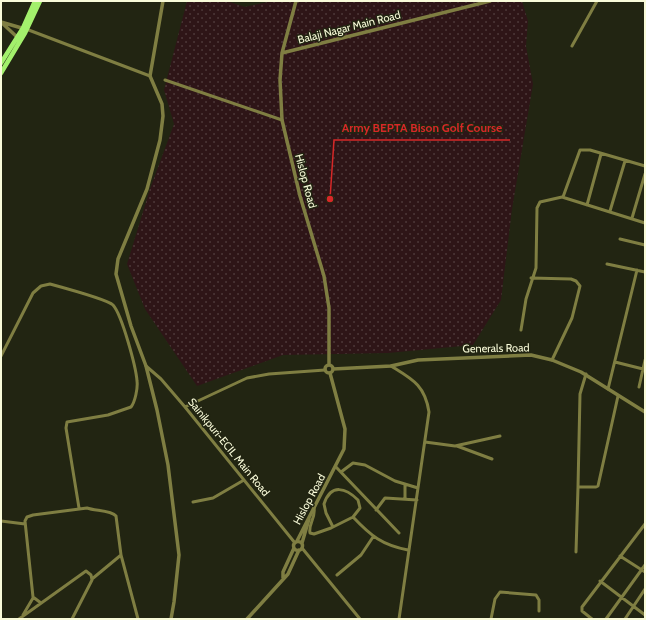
<svg xmlns="http://www.w3.org/2000/svg" width="646" height="620" font-family="Cabin,sans-serif">
<defs>
<pattern id="grass-dots" width="8" height="8" patternUnits="userSpaceOnUse"><rect width="8" height="8" fill="#2e1517"/><path d="M2 2h.1M6 6h.1" fill="none" stroke="#4d3838" stroke-width="1.8" stroke-linecap="round"/></pattern>
</defs>
<rect width="100%" height="100%" fill="#222512"/>
<path fill="url(#grass-dots)" d="M187,1h40l18,6 27,-6h250l6,20 -2,25 7,38 -21,125 -11,91 -28,45 -85,8 -105,2 -86,31 -52,-77 -18,-45 23,-75 24,-65 -10,-34z"/>
<g fill="none" stroke-linecap="round" stroke-linejoin="round">
<path stroke="#7f7e42" stroke-width="3" d="M26,29l124,47
M572,46l25,-45
M165,80l117,40
M563,197l17,-47h10l55,16
M587,205l14,-51
M610,211l15,-50
M632,218l13,-44
M620,239l25,6
M607,264l38,8
M531,278l40,1 5,2 4,5 -8,32 -20,42
M521,330l5,-31 10,-31 1,-60 3,-6 22,-5 83,26
M1,356l32,-63 8,-7 9,-2c11,3 58,16 63,21 9,10 23,62 24,76 1,7 -2,21 -6,26l-23,8 -41,7 -1,6 13,80
M615,362l28,7
M146,366l15,13 24,28 110,136
M391,366c21,13 34,19 38,46l-30,207
M586,374l-6,20 -2,93h18l2,-1 20,-90
M639,387l6,-27
M608,389l29,-119
M185,407l62,-29 22,-4 56,-4
M425,442l30,4 45,-10
M457,446l35,13
M336,467l63,66
M341,472l12,-9 12,2 30,16 23,7
M405,498v-13
M193,502l20,-4 31,-18
M314,508c2,9 -6,17 -4,25l4,1 17,-6 22,-11 7,-9 -2,-8c-12,-12 -27,-17 -34,4l2,9 7,14
M376,510l9,-12 32,2
M353,517c18,19 29,28 55,33
M1,521l24,3
M302,548l58,71
M576,552l2,-65
M620,556l25,16
M337,575l24,-20 12,-18
M92,579l29,-24
M600,581l45,34
M41,603l-8,-6 -8,-76 2,-4 6,-2 54,-7c8,3 24,2 29,8l5,39 17,64
M23,615l10,-17
M19,619l67,-48 5,4 1,5 -20,39
M491,619l4,-20 5,-7 36,3 3,5v11
M592,619l-10,-8v-4l63,-83
M606,619l39,-54
M625,619l20,-30"/>
<path stroke="#7f7e42" stroke-width="3.5" d="M163,1l-13,75 12,28 1,12 -3,24 -13,49 -29,70 -2,15 15,52 15,40 11,44 11,55 11,90 -5,47 -3,17
M296,1l-14,52 -2,27 2,40 18,76 24,80 5,32v57
M1,22l24,7
M2,23l15,14
M282,53l208,-52
M325 369a4 4 0 1 1 8 0a4 4 0 1 1-8 0Z
M333,369l58,-3 27,-6 113,-5 21,5 29,12 64,40
M297,541l47,-92 1,-20 -15,-56
M293.5 546a4.5 4.5 0 1 1 9 0a4.5 4.5 0 1 1-9 0Z
M302,543l7,-24
M283,578v-6l11,-24
M247,619l41,-45 11,-24"/>
<path stroke="#a3f06c" stroke-width="4.5" d="M1,63l22,-35 12,-27
M1,73l24,-40 15,-32"/>
</g>
<g text-anchor="middle" stroke-width="3" stroke-linejoin="round" paint-order="stroke">
<g font-size="11" fill="#f9fbd9" stroke="#222512">
<text transform="translate(349 27) rotate(-14)" y="4">Balaji Nagar Main Road</text>
<text transform="translate(306 181) rotate(75)" y="4">Hislop Road</text>
<text transform="translate(496 348) rotate(-1)" y="4">Generals Road</text>
<text transform="translate(229 447) rotate(51)" y="4">Sainikpuri-ECIL Main Road</text>
<text transform="translate(309 499) rotate(-62)" y="4">Hislop Road</text>
</g>
</g>
<path fill="none" stroke="#d62828" stroke-width="1.5" d="M330 199L334 140H510"/>
<circle fill="#d62828" stroke="#222512" stroke-width="1.5" cx="330" cy="199" r="4"/>
<g font-size="12" text-anchor="middle" font-weight="bold" fill="#d62828" stroke="#222512" stroke-width="3" stroke-linejoin="round" paint-order="stroke">
<text x="422" y="132">Army BEPTA Bison Golf Course</text>
</g>
<rect width="646" height="620" fill="none" stroke="#f9fbd9" stroke-width="4"/>
</svg>
